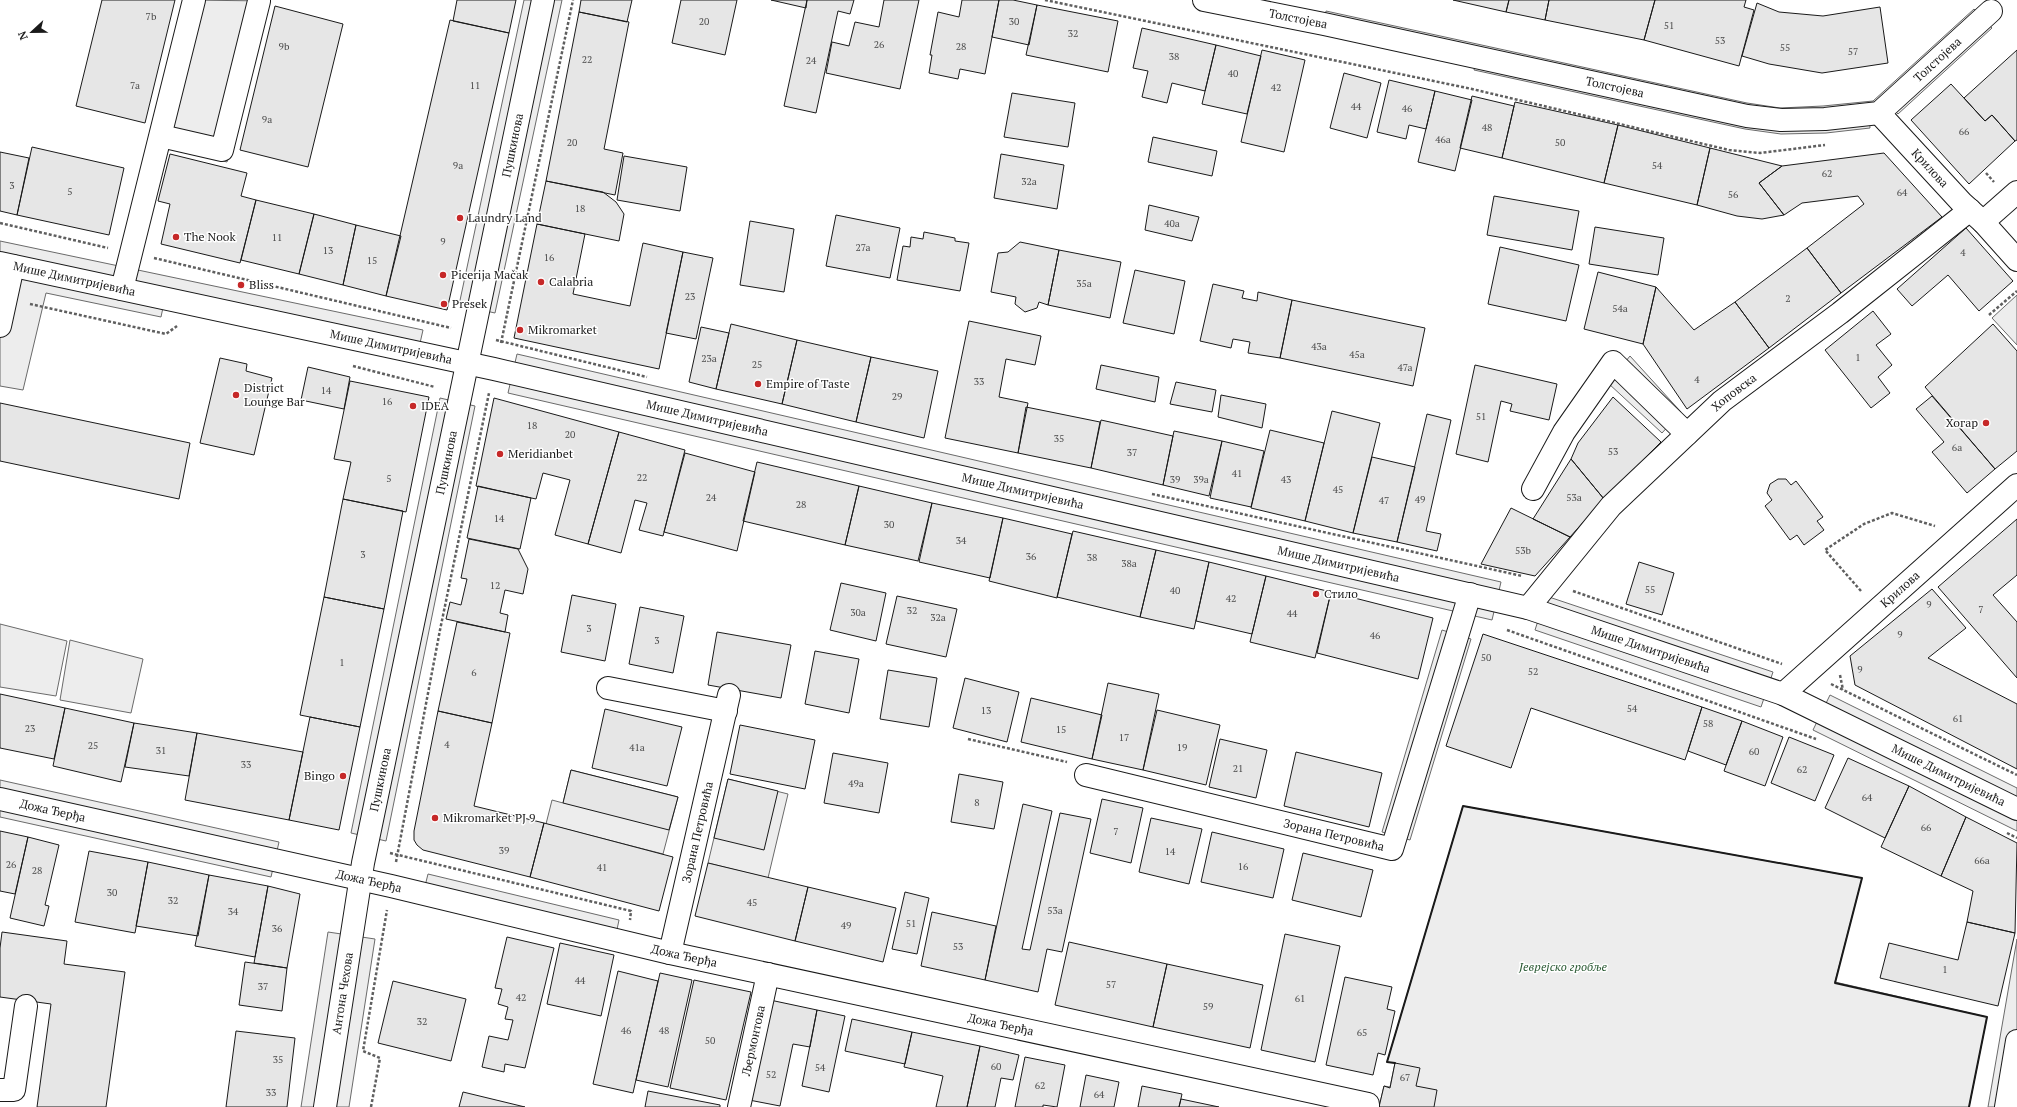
<svg xmlns="http://www.w3.org/2000/svg" width="2017" height="1107" font-family="'PT Serif',serif">
<rect width="100%" height="100%" fill="#fff"/>
<path fill="#ededed" stroke="#6a6a6a" d="M185,0l83,1 -41,161 -79,-21z
M524,0h38l-67,313 -36,-8z
M1974,9l18,19 -94,86 -9,-9 -20,10 1,13 -44,5 -45,1 -36,-5 -271,-59 3,-13 -153,-33 2,-13 421,92 33,5 43,-2 50,-5z
M0,241l423,89 -5,22 -253,-54 -4,19 -115,-24 -23,97 -23,-4z
M2017,295v50l-25,-27z
M517,354l984,228 -9,38 -984,-227z
M1630,356l51,56 -19,21 -54,-50z
M440,398l35,8 -89,435 -35,-8z
M1546,596l227,76 -12,35 -226,-77z
M0,624l67,17 -11,55 -56,-9z
M1442,630l29,9 -61,201 -28,-8z
M70,640l73,19 -12,54 -71,-13z
M1830,695l187,93v43l-204,-101z
M571,770l107,27 -15,57 -117,-30 6,-24 11,3z
M728,779l60,15 -20,84 -60,-15z
M0,780l279,62 -8,35 -271,-60z
M1463,806l399,72 -27,104 152,35 -18,90h-590l5,-21 6,1 5,-24 -8,-1z
M428,874l191,46 -4,19 -192,-45z
M328,932l47,7 -26,168h-48z
M2017,939v168h-29z"/>
<path fill="#e6e6e6" stroke="#1a1a1a" d="M102,0h73l-30,123 -69,-17z
M457,0h59l-7,33 -56,-12z
M581,0h51l-5,22 -48,-10z
M681,0h56l-12,55 -53,-12z
M771,0h36l-1,8z
M807,0h47l-4,14 -12,-3 -22,102 -32,-7z
M884,0h35l-19,89 -74,-16 6,-31 17,4 6,-24 24,5z
M962,0h37l-14,74 -25,-5 -2,10 -29,-6 3,-18h-2l8,-43 21,5z
M999,0h14l24,5 -8,40 -37,-8z
M1453,0h56l-3,12z
M1509,0h40l-4,20 -39,-8z
M1549,0h106l-11,40 -99,-20z
M1655,0h91l-2,7 10,3 -15,56 -95,-26z
M1757,3l22,9 44,4 57,-9 8,56 -66,10 -53,-9 -27,-8z
M1037,5l81,16 -10,51 -82,-17z
M275,6l68,18 -35,143 -68,-17z
M579,12l50,10 -25,127 19,4 -8,42 -69,-14z
M450,20l59,13 -62,277 -61,-14z
M1142,28l74,17 -11,46 -33,-8 -5,20 -25,-6 6,-26 -15,-3z
M1216,45l45,11 -14,58 -45,-10z
M1262,50l43,10 -21,92 -43,-10z
M2017,50v90l-2,1 -23,-26 -7,6 -21,-23z
M1344,73l37,10 -14,55 -37,-10z
M1389,80l46,11 -9,38 -17,-4 -3,14 -29,-7z
M1951,84l34,37 7,-6 23,26 -46,43 -58,-64z
M1435,91l37,9 -17,71 -37,-9z
M1012,93l63,10 -7,44 -64,-10z
M1472,96l42,10 -12,52 -42,-10z
M1515,102l103,23 -14,58 -102,-25z
M1618,125l92,23 -13,57 -93,-22z
M1153,137l64,14 -5,25 -64,-14z
M32,147l92,21 -15,67 -92,-20z
M1710,148l72,18 -23,17 25,32 -22,4 -25,-3 -40,-11z
M0,152l29,6 -12,57 -17,-4z
M1884,153l58,64 -101,76 -34,-45 57,-44 -6,-8 -56,7 -18,12 -25,-32 23,-17z
M170,154l77,19 -6,23 15,4 -16,63 -79,-19 9,-40 -12,-3z
M1001,154l63,11 -7,44 -63,-11z
M624,156l63,11 -7,44 -63,-11z
M546,181l57,11 13,10 8,12 -5,27 -82,-17z
M1494,196l85,15 -7,39 -85,-15z
M256,200l58,14 -15,60 -58,-14z
M1149,205l50,12 -7,24 -47,-11z
M314,214l42,11 -13,60 -44,-11z
M836,215l64,13 -10,50 -64,-12z
M750,221l44,8 -10,63 -44,-7z
M537,224l48,10 -12,60 57,12 13,-63 40,9 -24,117 -145,-31z
M356,225l45,11 -15,60 -43,-11z
M1595,227l69,11 -6,37 -69,-11z
M1966,228l47,53 -34,30 -31,-36 -36,31 -15,-17z
M924,232l31,6v3l14,2 -9,48 -63,-11 6,-34 7,1 1,-10 12,2z
M1020,242l39,8 -11,55 -9,-3 -2,6 -12,4 -10,-8 1,-7 -25,-5 7,-39 10,-1z
M1500,247l79,18 -13,56 -78,-17z
M1807,248l34,45 -72,55 -34,-46z
M1059,250l62,12 -11,56 -62,-13z
M683,252l30,6 -17,81 -30,-6z
M1135,270l50,11 -11,53 -51,-11z
M1598,272l58,15 -13,57 -59,-15z
M1213,284l31,7 -2,7 15,3 1,-9 34,8 -12,58 -32,-5 2,-11 -17,-3 -2,9 -31,-7z
M1656,287l38,43 41,-28 34,46 -82,61 -44,-65z
M1292,300l133,28 -12,58 -133,-28z
M1873,311l18,23 -15,11 16,20 -14,12 12,16 -19,15 -46,-58z
M969,321l72,15 -6,29 -29,-6 -7,38 29,6 -10,50 -73,-15z
M731,324l66,16 -15,64 -66,-15z
M1993,324l24,27v100l-22,18 -70,-82z
M701,327l28,6 -13,56 -27,-7z
M797,340l74,17 -15,65 -74,-18z
M871,357l67,14 -14,67 -68,-16z
M220,358l27,6 -1,7 26,7 -18,77 -54,-12z
M1101,365l58,12 -4,25 -59,-13z
M1475,365l82,19 -8,36 -39,-9 2,-7 -11,-3 -13,61 -32,-8z
M308,367l42,10 -6,32 -43,-9z
M350,381l79,16 -23,115 -63,-13 8,-37 -17,-3z
M1176,382l40,8 -4,22 -42,-8z
M1221,395l45,9 -4,24 -44,-11z
M1932,396l63,73 -28,24 -35,-41 12,-10 -28,-33z
M1613,397l48,45 -57,57 -33,-40 7,-16z
M494,398l125,34 -31,112 -33,-9 15,-55 -27,-7 -7,26 -60,-13z
M0,403l190,40 -11,56 -179,-38z
M1026,407l74,15 -9,46 -73,-15z
M1332,411l48,12 -27,110 -48,-12z
M1427,414l24,6 -25,111 15,3 -4,17 -40,-9z
M1101,420l72,16 -10,49 -72,-17z
M1270,430l54,13 -19,78 -54,-13z
M1174,431l48,10 -13,55 -46,-11z
M619,432l66,18 -22,86 -24,-6 8,-27 -12,-3 -14,53 -33,-9z
M1222,441l42,10 -13,56 -41,-9z
M685,453l70,19 -18,79 -73,-19z
M1372,457l43,10 -18,75 -44,-9z
M1571,459l33,40 -34,38 -37,-18z
M757,462l102,24 -14,59 -102,-24z
M1778,479h8l5,6 5,-4 27,36 -6,4 7,9 -20,15 -7,-10 -7,5 -25,-34 7,-6 -5,-7 3,-9z
M478,486l53,12 -11,51 -53,-11z
M859,486l73,17 -14,58 -73,-16z
M343,499l60,12 -19,98 -60,-12z
M932,503l71,15 -13,60 -71,-16z
M1511,508l59,29 -35,39 -54,-12z
M1003,518l69,16 -15,64 -68,-17z
M2017,519v56l-24,20 24,27v56l-79,-91z
M1073,531l83,19 -16,67 -83,-20z
M469,539l49,10 10,20 -5,25 -18,-4 -5,23 8,2 -3,17 -59,-13 4,-17 11,3 6,-26 -6,-1z
M1156,550l53,12 -15,67 -54,-12z
M1209,562l57,14 -14,58 -56,-13z
M1639,562l35,11 -12,42 -36,-11z
M1266,576l65,16 -16,66 -65,-16z
M841,583l45,10 -10,48 -46,-11z
M1932,589l34,39 -38,30 89,46v65l-162,-84 -5,-29z
M1331,592l102,26 -15,61 -101,-26z
M572,595l44,9 -11,57 -44,-9z
M897,596l60,13 -11,48 -60,-13z
M324,597l60,12 -24,118 -60,-12z
M640,607l44,9 -11,57 -44,-9z
M457,622l53,11 -18,90 -54,-12z
M717,632l74,13 -10,53 -73,-13z
M1483,634l219,73 -17,53 -154,-52 -20,60 -65,-22z
M815,651l44,8 -10,54 -44,-9z
M888,670l49,8 -8,49 -49,-8z
M965,678l54,14 -12,50 -54,-14z
M1108,683l51,11 -16,76 -51,-11z
M0,694l65,14 -11,51 -54,-11z
M1031,698l71,17 -10,44 -71,-17z
M1702,707l40,14 -16,44 -38,-14z
M65,708l69,15 -13,59 -68,-16z
M605,709l77,18 -15,59 -75,-18z
M1157,710l63,15 -14,60 -63,-15z
M438,711l54,12 -18,83 70,17 -14,54 -107,-27 -6,-5 -3,-5v-9z
M310,717l50,10 -21,103 -50,-10z
M1742,721l41,16 -18,49 -41,-15z
M134,723l63,10 -8,43 -64,-9z
M740,725l75,15 -10,49 -75,-15z
M197,733l106,19 -14,68 -104,-20z
M1789,737l45,18 -19,46 -44,-18z
M1220,739l47,11 -11,48 -47,-11z
M1296,752l86,21 -13,54 -85,-21z
M833,753l55,10 -9,50 -55,-10z
M1848,758l61,28 -24,52 -60,-30z
M571,770l107,27 -9,33 -106,-27z
M959,774l44,8 -9,47 -43,-7z
M728,779l50,12 -14,59 -50,-12z
M1909,786l57,31 -25,59 -60,-29z
M1102,799l41,9 -12,55 -41,-10z
M1023,804l29,7 -30,138 8,1 30,-137 31,6 -29,133 -15,-3 -9,43 -53,-12z
M1966,817l51,26 -2,90 -48,-11 6,-31 -32,-15z
M1151,818l51,11 -13,55 -50,-12z
M544,823l129,34 -14,54 -129,-34z
M0,831l28,6 -13,57 -15,-3z
M1212,832l72,17 -11,49 -72,-16z
M28,837l31,8 -14,60 4,1 -5,20 -34,-8z
M89,851l59,11 -13,71 -60,-11z
M1303,853l70,17 -12,47 -69,-17z
M148,862l61,13 -11,61 -62,-10z
M708,863l100,24 -13,54 -100,-25z
M209,875l59,11 -13,71 -60,-11z
M268,886l32,8 -13,74 -33,-5z
M808,887l88,21 -13,54 -88,-21z
M905,892l24,6 -12,56 -25,-5z
M932,912l64,14 -11,54 -64,-14z
M1967,922l48,11 -17,73 -118,-28 9,-35 69,17z
M2,932l65,9 -3,23 61,8 -19,135h-69l14,-103 -51,-7v-49z
M1285,934l55,12 -25,116 -54,-12z
M507,937l47,11 -29,120 -20,-4 -1,8 -22,-5 7,-31 19,4 5,-20 -8,-1 3,-12 -10,-3 4,-15 -7,-1z
M1069,942l98,22 -14,63 -98,-22z
M560,943l54,12 -13,61 -54,-12z
M245,962l42,6 -5,43 -43,-6z
M1167,964l96,21 -13,63 -97,-21z
M618,971l40,10 -25,112 -40,-9z
M660,973l32,7 -24,107 -32,-7z
M1345,977l47,10 -5,22 8,2 -10,44 -7,-2 -5,22 -47,-10z
M694,980l57,12 -25,108 -56,-12z
M393,981l73,18 -15,62 -73,-18z
M770,1000l47,10 -7,37 -17,-3 -13,62 -31,-6z
M817,1010l28,6 -16,76 -27,-6z
M852,1019l60,13 -7,32 -60,-13z
M236,1031l59,7 -8,69h-61z
M912,1032l68,14 -13,61h-31l7,-31 -39,-9z
M980,1046l39,9 -6,25 -12,-2 -6,29h-28z
M1025,1057l40,8 -8,42 -14,-2v2h-28z
M1395,1063l25,5 -4,18 21,4 -3,17h-55l5,-21 6,2z
M1086,1075l33,7 -5,25h-34z
M1142,1086l40,8 -3,13h-41z
M648,1091l72,14v2h-75z
M463,1092l62,15h-66z
M1181,1099l38,8h-40z"/>
<g fill="none" stroke-linecap="round" stroke-linejoin="round">
<defs>
<g id="minor">
<path id="s1" d="M1204,0l120,24 423,92 34,4 44,-1 54,-6 112,-102"/>
<path id="s2" d="M1879,113l83,90 21,19 34,38"/>
<path d="M161,136l61,14 37,-149"/>
<path d="M1983,222l34,-30"/>
<path id="s3" d="M0,263l494,106 1034,239 255,86 234,115"/>
<path d="M122,289l72,-289"/>
<path d="M0,326l13,-60"/>
<path d="M1533,489l31,-57 49,-70 74,72"/>
<path id="s4" d="M1528,608l83,-102 111,-105 118,-88 130,-103"/>
<path d="M608,688l118,23"/>
<path id="s5" d="M1783,694l234,-209"/>
<path id="s6" d="M1086,775l306,74 78,-255"/>
<path id="s7" d="M0,799l391,87 279,67 698,151v3"/>
<path id="s8" d="M670,953l59,-258"/>
<path d="M0,1090h14l12,-84"/>
<path id="s9" d="M325,1107l38,-244 180,-863"/>
<path id="s10" d="M739,1107l29,-133"/>
<path d="M2006,1107l11,-66"/>
</g>
</defs>
<use href="#minor" stroke="#1a1a1a" stroke-width="24"/>
<path stroke="#5f5f5f" stroke-width="2.5" stroke-dasharray="3 2" stroke-linecap="butt" d="M1045,0l427,89 257,61 31,3 65,-8
M1986,173l8,9
M0,223l108,25
M154,258l297,70
M30,304l136,30 11,-8
M1989,315l28,-24
M496,340l151,37
M501,343l72,-343
M353,366l82,21
M1152,494l370,82
M1573,591l209,73
M1861,591l-36,-41 39,-26 28,-11 43,13
M1507,630l309,109
M1840,675l3,15
M1831,684l186,91
M968,739l99,23
M2007,833l10,5
M390,853l241,58 -1,9
M396,862l44,-232 49,-237
M371,1107l9,-49 -17,-7 24,-141"/>
<use href="#minor" stroke="#fff" stroke-width="22"/>
<path stroke="#1a1a1a" stroke-width="2" d="M1395,1063l-8,-1 76,-256 399,72 -27,105 152,34 -18,90"/>
</g>
<g fill="#c62828" stroke="#fff" stroke-width="1.5">
<circle cx="460" cy="218" r="4"/>
<circle cx="176" cy="237" r="4"/>
<circle cx="443" cy="275" r="4"/>
<circle cx="541" cy="282" r="4"/>
<circle cx="241" cy="285" r="4"/>
<circle cx="444" cy="304" r="4"/>
<circle cx="520" cy="330" r="4"/>
<circle cx="758" cy="384" r="4"/>
<circle cx="236" cy="395" r="4"/>
<circle cx="413" cy="406" r="4"/>
<circle cx="1986" cy="423" r="4"/>
<circle cx="500" cy="454" r="4"/>
<circle cx="1316" cy="594" r="4"/>
<circle cx="343" cy="776" r="4"/>
<circle cx="435" cy="818" r="4"/>
</g>
<g text-anchor="middle" stroke-width="3" stroke-linejoin="round" paint-order="stroke">
<g font-size="10" fill="#4d4d4d">
<text x="151" y="20">7b</text>
<text x="704" y="25">20</text>
<text x="1014" y="25">30</text>
<text x="1669" y="29">51</text>
<text x="1073" y="37">32</text>
<text x="1720" y="44">53</text>
<text x="879" y="48">26</text>
<text x="284" y="50">9b</text>
<text x="961" y="50">28</text>
<text x="1785" y="51">55</text>
<text x="1853" y="55">57</text>
<text x="1174" y="60">38</text>
<text x="587" y="63">22</text>
<text x="811" y="64">24</text>
<text x="1233" y="77">40</text>
<text x="135" y="89">7a</text>
<text x="475" y="89">11</text>
<text x="1276" y="91">42</text>
<text x="1356" y="110">44</text>
<text x="1407" y="112">46</text>
<text x="267" y="123">9a</text>
<text x="1487" y="131">48</text>
<text x="1964" y="135">66</text>
<text x="1443" y="143">46a</text>
<text x="572" y="146">20</text>
<text x="1560" y="146">50</text>
<text x="458" y="169">9a</text>
<text x="1657" y="169">54</text>
<text x="1827" y="177">62</text>
<text x="1029" y="185">32a</text>
<text x="12" y="189">3</text>
<text x="70" y="195">5</text>
<text x="1902" y="196">64</text>
<text x="1733" y="198">56</text>
<text x="580" y="212">18</text>
<text x="1172" y="227">40a</text>
<text x="277" y="241">11</text>
<text x="443" y="245">9</text>
<text x="863" y="251">27a</text>
<text x="328" y="254">13</text>
<text x="1963" y="256">4</text>
<text x="549" y="261">16</text>
<text x="372" y="264">15</text>
<text x="1084" y="287">35a</text>
<text x="690" y="300">23</text>
<text x="1788" y="302">2</text>
<text x="1620" y="312">54a</text>
<text x="1319" y="350">43a</text>
<text x="1357" y="358">45a</text>
<text x="1858" y="361">1</text>
<text x="709" y="362">23a</text>
<text x="757" y="368">25</text>
<text x="1405" y="371">47a</text>
<text x="1697" y="383">4</text>
<text x="979" y="385">33</text>
<text x="326" y="394">14</text>
<text x="897" y="400">29</text>
<text x="387" y="405">16</text>
<text x="1481" y="420">51</text>
<text x="532" y="429">18</text>
<text x="570" y="438">20</text>
<text x="1059" y="442">35</text>
<text x="1957" y="451">6a</text>
<text x="1613" y="455">53</text>
<text x="1132" y="456">37</text>
<text x="1237" y="477">41</text>
<text x="642" y="481">22</text>
<text x="389" y="482">5</text>
<text x="1175" y="483">39</text>
<text x="1201" y="483">39a</text>
<text x="1286" y="483">43</text>
<text x="1338" y="493">45</text>
<text x="711" y="501">24</text>
<text x="1574" y="501">53a</text>
<text x="1420" y="503">49</text>
<text x="1384" y="504">47</text>
<text x="801" y="508">28</text>
<text x="499" y="522">14</text>
<text x="889" y="528">30</text>
<text x="961" y="544">34</text>
<text x="1523" y="554">53b</text>
<text x="363" y="558">3</text>
<text x="1031" y="560">36</text>
<text x="1092" y="561">38</text>
<text x="1129" y="567">38a</text>
<text x="495" y="589">12</text>
<text x="1650" y="593">55</text>
<text x="1175" y="594">40</text>
<text x="1231" y="602">42</text>
<text x="1929" y="608">9</text>
<text x="1981" y="613">7</text>
<text x="912" y="614">32</text>
<text x="858" y="616">30a</text>
<text x="1292" y="617">44</text>
<text x="938" y="621">32a</text>
<text x="589" y="632">3</text>
<text x="1900" y="638">9</text>
<text x="1375" y="639">46</text>
<text x="657" y="644">3</text>
<text x="1486" y="661">50</text>
<text x="342" y="666">1</text>
<text x="1860" y="673">9</text>
<text x="1533" y="675">52</text>
<text x="474" y="676">6</text>
<text x="1632" y="712">54</text>
<text x="986" y="714">13</text>
<text x="1958" y="722">61</text>
<text x="1708" y="727">58</text>
<text x="30" y="732">23</text>
<text x="1061" y="733">15</text>
<text x="1124" y="741">17</text>
<text x="447" y="748">4</text>
<text x="93" y="749">25</text>
<text x="637" y="751">41a</text>
<text x="1182" y="751">19</text>
<text x="161" y="754">31</text>
<text x="1754" y="755">60</text>
<text x="246" y="768">33</text>
<text x="1238" y="772">21</text>
<text x="1802" y="773">62</text>
<text x="856" y="787">49a</text>
<text x="1867" y="801">64</text>
<text x="977" y="806">8</text>
<text x="1926" y="831">66</text>
<text x="1116" y="835">7</text>
<text x="504" y="854">39</text>
<text x="1170" y="855">14</text>
<text x="1982" y="864">66a</text>
<text x="11" y="868">26</text>
<text x="1243" y="870">16</text>
<text x="602" y="871">41</text>
<text x="37" y="874">28</text>
<text x="112" y="896">30</text>
<text x="173" y="904">32</text>
<text x="752" y="906">45</text>
<text x="1055" y="914">53a</text>
<text x="233" y="915">34</text>
<text x="911" y="927">51</text>
<text x="846" y="929">49</text>
<text x="277" y="932">36</text>
<text x="958" y="950">53</text>
<text x="1945" y="973">1</text>
<text x="580" y="984">44</text>
<text x="1111" y="988">57</text>
<text x="263" y="990">37</text>
<text x="521" y="1001">42</text>
<text x="1300" y="1002">61</text>
<text x="1208" y="1010">59</text>
<text x="422" y="1025">32</text>
<text x="626" y="1034">46</text>
<text x="664" y="1034">48</text>
<text x="1362" y="1036">65</text>
<text x="710" y="1044">50</text>
<text x="278" y="1063">35</text>
<text x="996" y="1070">60</text>
<text x="820" y="1071">54</text>
<text x="771" y="1078">52</text>
<text x="1405" y="1081">67</text>
<text x="1040" y="1089">62</text>
<text x="271" y="1096">33</text>
<text x="1099" y="1098">64</text>
</g>
<g font-size="12" fill="#1a1a1a" stroke="#fff">
<text dy="4" stroke="none"><textPath href="#s1" startOffset="96">Толстојева</textPath></text>
<text dy="4" stroke="none"><textPath href="#s1" startOffset="767">Толстојева</textPath></text>
<text dy="4" stroke="none"><textPath href="#s1" startOffset="420">Толстојева</textPath></text>
<text dy="4" stroke="none"><textPath href="#s9" startOffset="980">Пушкинова</textPath></text>
<text dy="4" stroke="none"><textPath href="#s2" startOffset="75">Крилова</textPath></text>
<text dy="4" stroke="none"><textPath href="#s3" startOffset="76">Мише Димитријевића</textPath></text>
<text dy="4" stroke="none"><textPath href="#s3" startOffset="400">Мише Димитријевића</textPath></text>
<text dy="4" stroke="none"><textPath href="#s4" startOffset="299">Хоповска</textPath></text>
<text dy="4" stroke="none"><textPath href="#s3" startOffset="724">Мише Димитријевића</textPath></text>
<text dy="4" stroke="none"><textPath href="#s9" startOffset="656">Пушкинова</textPath></text>
<text dy="4" stroke="none"><textPath href="#s3" startOffset="1048">Мише Димитријевића</textPath></text>
<text dy="4" stroke="none"><textPath href="#s3" startOffset="1372">Мише Димитријевића</textPath></text>
<text dy="4" stroke="none"><textPath href="#s5" startOffset="157">Крилова</textPath></text>
<text dy="4" stroke="none"><textPath href="#s3" startOffset="1696">Мише Димитријевића</textPath></text>
<text dy="4" stroke="none"><textPath href="#s3" startOffset="2020">Мише Димитријевића</textPath></text>
<text dy="4" stroke="none"><textPath href="#s9" startOffset="332">Пушкинова</textPath></text>
<text dy="4" stroke="none"><textPath href="#s7" startOffset="54">Дожа Ђерђа</textPath></text>
<text dy="4" stroke="none"><textPath href="#s8" startOffset="124">Зорана Петровића</textPath></text>
<text dy="4" stroke="none"><textPath href="#s6" startOffset="255">Зорана Петровића</textPath></text>
<text dy="4" stroke="none"><textPath href="#s7" startOffset="378">Дожа Ђерђа</textPath></text>
<text dy="4" stroke="none"><textPath href="#s7" startOffset="702">Дожа Ђерђа</textPath></text>
<text dy="4" stroke="none"><textPath href="#s9" startOffset="115">Антона Чехова</textPath></text>
<text dy="4" stroke="none"><textPath href="#s7" startOffset="1026">Дожа Ђерђа</textPath></text>
<text dy="4" stroke="none"><textPath href="#s10" startOffset="68">Љермонтова</textPath></text>
</g>
<g font-size="12" fill="#1a1a1a" stroke="#fff" text-anchor="start">
<text x="468" y="222">Laundry Land</text>
<text x="184" y="241">The Nook</text>
<text x="451" y="279">Picerija Mačak</text>
<text x="549" y="286">Calabria</text>
<text x="249" y="289">Bliss</text>
<text x="452" y="308">Presek</text>
<text x="528" y="334">Mikromarket</text>
<text x="766" y="388">Empire of Taste</text>
<text x="244" y="392">District<tspan x="244" dy="14">Lounge Bar</tspan></text>
<text x="421" y="410">IDEA</text>
<text x="1978" y="427" text-anchor="end">Хогар</text>
<text x="508" y="458">Meridianbet</text>
<text x="1324" y="598">Стило</text>
<text x="335" y="780" text-anchor="end">Bingo</text>
<text x="443" y="822">Mikromarket PJ 9</text>
</g>
<g font-size="12" font-style="italic" fill="#2b5a34" stroke="#fff">
<text x="1563" y="971">Јеврејско гробље</text>
</g>
</g>
<g transform="translate(32 32) rotate(248)" stroke="#ffffff" stroke-width="3" paint-order="stroke">
<path d="M0-3L7 15L0 10L-7 15Z" fill="#1a1a1a"/>
<text y="-6" font-size="11" font-weight="bold" text-anchor="middle" fill="#1a1a1a">N</text>
</g>
</svg>
